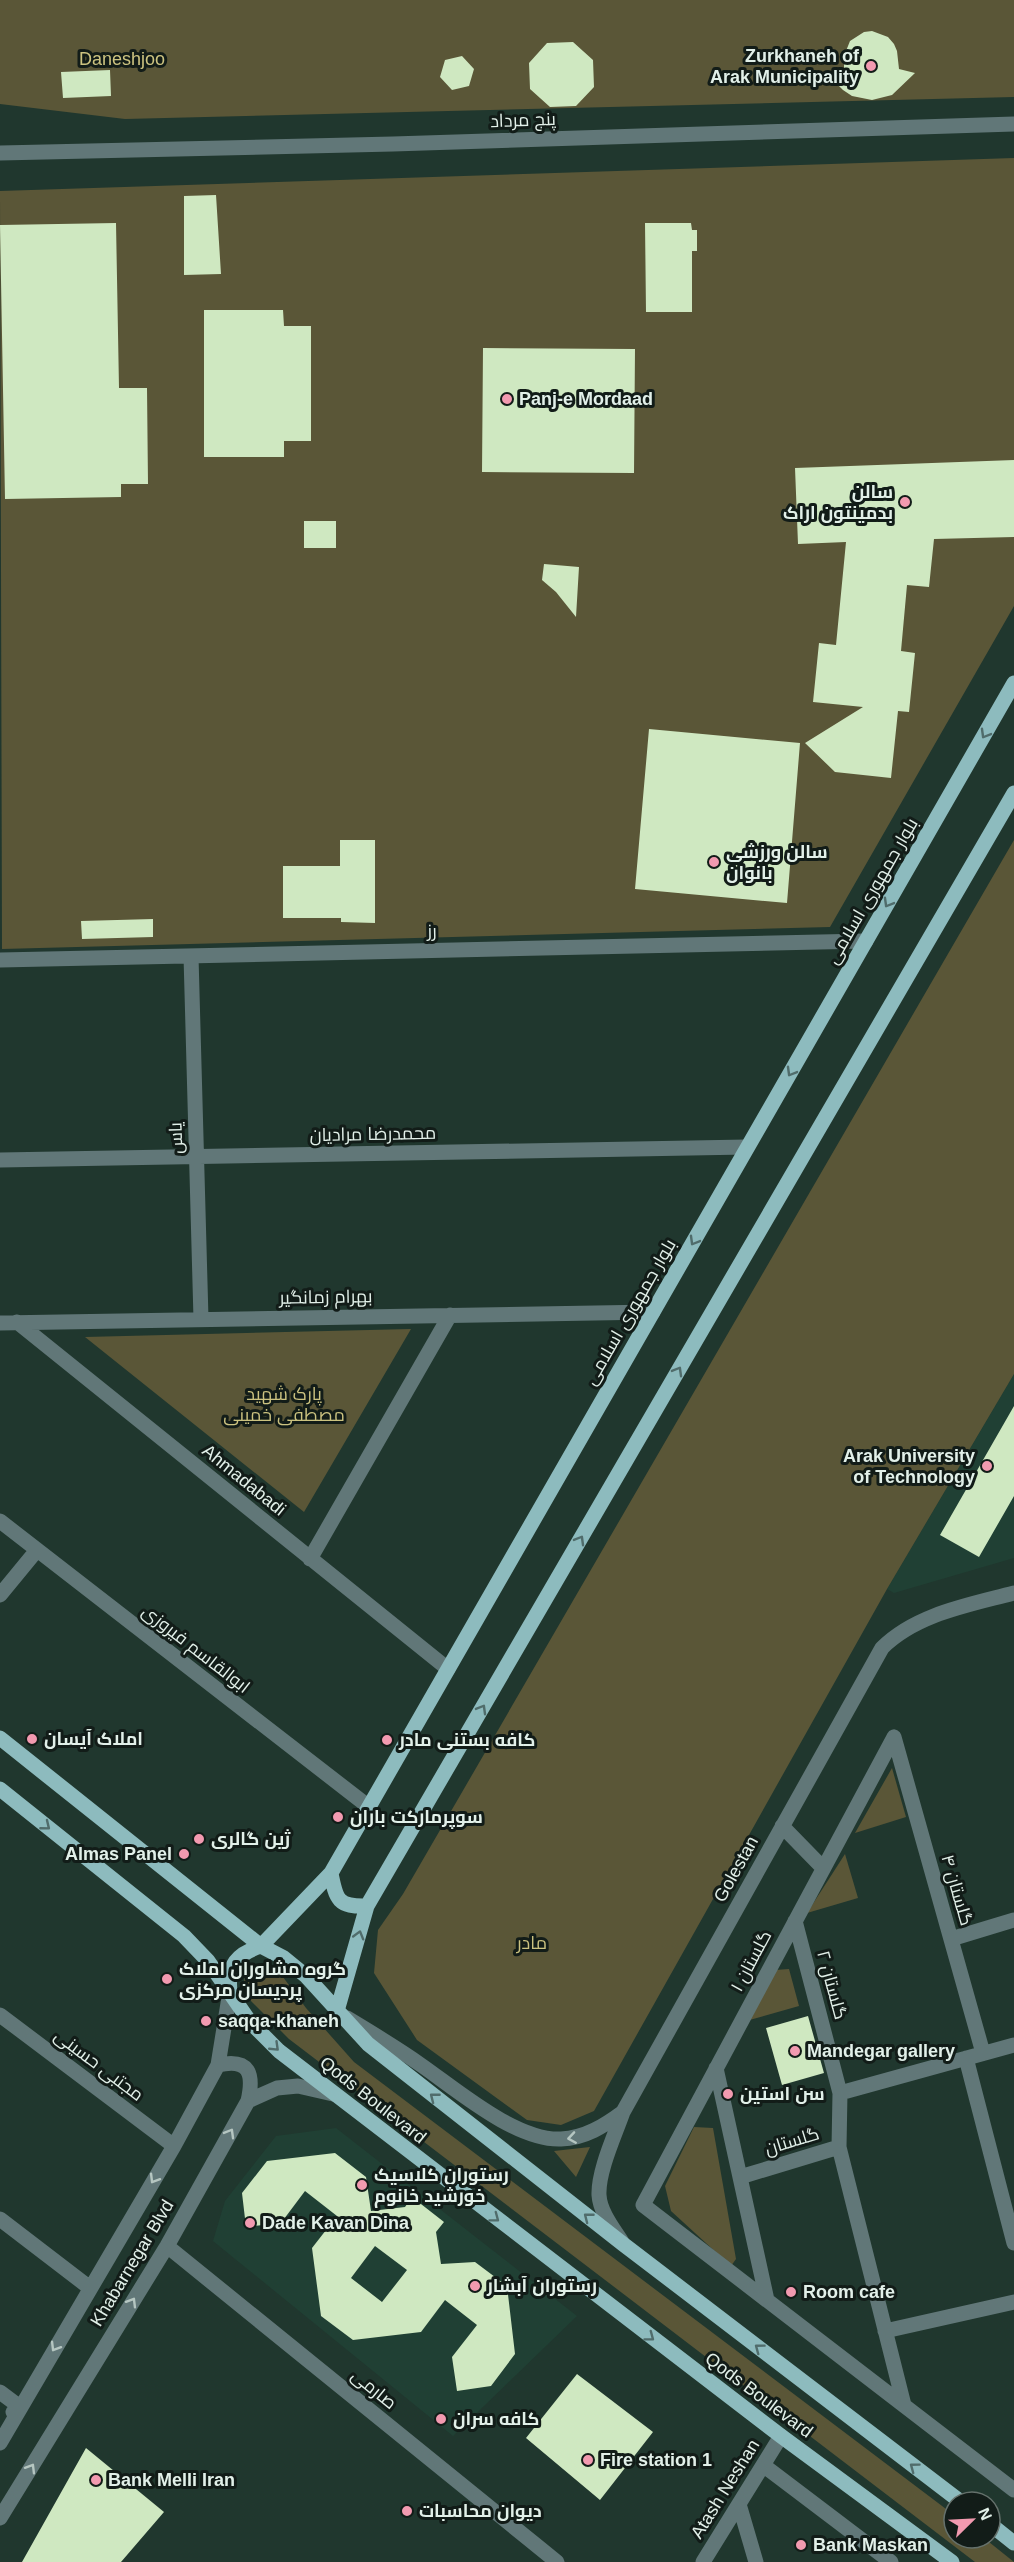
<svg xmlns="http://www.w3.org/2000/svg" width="1014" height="2562" font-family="Arial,Cairo,sans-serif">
<rect width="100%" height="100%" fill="#20372e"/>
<path fill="#204034" d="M1014,1374v184l-120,35 -7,-4z
M336,2128l241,188 -124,120 -240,-195 12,-40 51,-65z"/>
<path fill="#5a5637" d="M0,0h1014v97l-889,22 -125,-15z
M1014,158v448l-184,321 -828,22 -2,-758z
M1014,840v534l-127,215 -293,522 -33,14 -34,-5 -110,-80 -43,-67 4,-43 25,-36z
M411,1329l-107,183 -219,-175z
M892,1768l14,49 -51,16z
M845,1854l13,44 -51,15z
M260,1964l20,9 26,35 48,54 600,453v23h30l30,24h-39l-686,-523 -38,-38 -8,-14 3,-16z
M789,1969l10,37 -53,15 29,-51z
M694,2127l19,1 23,131 -5,7 -60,-55 -6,-25z
M590,2147l-14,30 -22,-26z"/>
<path fill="#cfe8c1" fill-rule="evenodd" d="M872,31l16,6 6,7 3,7 2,18 16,4 -23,22 -20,5 -20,-4 -9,-6 -15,-15 16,-5v-14l6,-15 14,-9z
M573,42l20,18 1,27 -18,19 -26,1 -20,-18 -1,-26 18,-20z
M462,56l12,13 -5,17 -17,4 -12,-13 5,-17z
M110,70l1,26 -48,2 -2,-26z
M216,195l5,79 -37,1v-79z
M116,223l3,165h28l1,96h-27v13l-116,2 -5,-274z
M645,223h46l1,7h5v21h-5v61h-46z
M204,310h79l1,16h27v115h-27v16h-80z
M483,348l152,1 -1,124 -152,-1z
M1014,460v77l-80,2 -5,48 -22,-2 -6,66 14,2 -6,59 -11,-1 -7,67 -56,-6 -30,-29 58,-36 -50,-5 6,-59 17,2 10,-103 -48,2 -3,-76z
M304,521h32v27h-32z
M544,564l35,3 -3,50 -20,-25 -14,-12z
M649,729l151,14 -13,160 -152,-14z
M340,840h35v83l-34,-1v-4h-58v-52h57z
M153,919v18l-71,2 -1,-18z
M1014,1406v90l-35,61 -39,-22z
M808,2016l16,57 -42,12 -16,-57z
M335,2153l31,24 5,34 34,-4 7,-10 32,25 -8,10 5,32 34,-2 32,24 8,68 -24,32 -34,5 -5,-34 25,-32 -32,-25 -24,32 -68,8 -32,-24 -9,-68 25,-32 -32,-25 -24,32 -35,4 -4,-34 25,-32zM375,2246l32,24 -25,32 -31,-24z
M577,2374l76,58 -53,68 -74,-62z
M86,2448l78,64 -43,50h-99z"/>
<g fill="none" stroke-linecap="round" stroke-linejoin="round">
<path stroke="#617778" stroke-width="15" d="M0,153l393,-9 621,-20
M191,956l10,363
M0,960l866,-19
M0,1160l747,-13
M17,1322l431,347
M0,1323l653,-11
M0,1521l369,286
M310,1559l140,-244
M0,1595l37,-45
M894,1737l-251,468 371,285
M894,1737l89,316
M782,1826l41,42
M795,1921l45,172
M951,1939l63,-19
M0,2015l174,131
M347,2018c25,15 50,30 74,47 36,25 95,76 140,74 24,-1 43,-13 62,-27
M966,2058l48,185
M218,2065c32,-7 36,9 30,36
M716,2068l51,232
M839,2147l65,258
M740,2177l99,-30 1,-54 174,-48
M0,2219l90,69
M622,2242c-9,-14 -22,-30 -23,-47 -1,-24 16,-60 24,-83l259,-464c34,-34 87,-43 132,-55
M167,2246l390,316
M885,2331l129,-29
M0,2392l20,15 -7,5
M0,2443l174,-297 44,-81 12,-74
M763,2465l128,97
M739,2504l17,58
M0,2518l167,-272 81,-145 29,-13 21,-2 35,8
M703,2562l78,-126"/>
<path stroke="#8dbbbe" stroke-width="15" d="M0,1738l261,208 23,12 22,18 62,68 255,200 338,258
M0,1789l184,147 24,25 42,61 29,29 502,385 171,126
M331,1873c5,27 7,34 36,33
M230,1991c-3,-26 7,-37 31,-45l70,-73 683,-1190
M337,2011l30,-105 647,-1113
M990,2524l24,19"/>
</g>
<defs><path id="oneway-chevron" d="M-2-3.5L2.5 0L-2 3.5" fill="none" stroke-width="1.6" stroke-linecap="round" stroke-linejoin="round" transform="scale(1.5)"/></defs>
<g stroke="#506c6b">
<use href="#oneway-chevron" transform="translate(985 734) rotate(120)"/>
<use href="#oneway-chevron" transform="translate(888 903) rotate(120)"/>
<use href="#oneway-chevron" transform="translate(791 1072) rotate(120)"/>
<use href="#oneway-chevron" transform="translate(694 1241) rotate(120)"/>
<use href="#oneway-chevron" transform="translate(678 1371) rotate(-60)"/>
<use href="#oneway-chevron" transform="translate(580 1540) rotate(-60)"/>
<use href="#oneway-chevron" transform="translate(482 1709) rotate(-60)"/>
<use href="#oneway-chevron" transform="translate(46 1826) rotate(39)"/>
<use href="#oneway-chevron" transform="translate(359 1935) rotate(-74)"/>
<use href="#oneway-chevron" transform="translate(275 2047) rotate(44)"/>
<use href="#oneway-chevron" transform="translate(434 2097) rotate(-142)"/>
<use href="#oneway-chevron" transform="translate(588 2217) rotate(-142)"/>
<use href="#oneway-chevron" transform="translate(495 2218) rotate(37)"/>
<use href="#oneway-chevron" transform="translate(650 2337) rotate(37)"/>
<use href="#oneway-chevron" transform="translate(759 2348) rotate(-143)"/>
<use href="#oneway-chevron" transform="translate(914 2467) rotate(-143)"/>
</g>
<g stroke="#b5c6c1">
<use href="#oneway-chevron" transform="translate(230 2133) rotate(-60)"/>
<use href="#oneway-chevron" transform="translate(572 2138) rotate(171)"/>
<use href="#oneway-chevron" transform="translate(154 2179) rotate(121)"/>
<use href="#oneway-chevron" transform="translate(132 2302) rotate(-59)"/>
<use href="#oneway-chevron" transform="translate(55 2347) rotate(121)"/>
<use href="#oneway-chevron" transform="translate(31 2468) rotate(-59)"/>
</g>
<g fill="#f29ab0" stroke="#121c18" stroke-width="2">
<circle cx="871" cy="66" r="6"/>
<circle cx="507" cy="399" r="6"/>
<circle cx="905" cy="502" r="6"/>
<circle cx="714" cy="862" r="6"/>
<circle cx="987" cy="1466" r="6"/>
<circle cx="32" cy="1739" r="6"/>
<circle cx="387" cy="1740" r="6"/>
<circle cx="338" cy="1817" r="6"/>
<circle cx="199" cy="1839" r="6"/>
<circle cx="184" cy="1854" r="6"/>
<circle cx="167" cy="1979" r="6"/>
<circle cx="206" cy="2021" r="6"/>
<circle cx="795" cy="2051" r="6"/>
<circle cx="728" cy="2094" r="6"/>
<circle cx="362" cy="2185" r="6"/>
<circle cx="250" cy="2223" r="6"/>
<circle cx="475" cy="2286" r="6"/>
<circle cx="791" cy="2292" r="6"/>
<circle cx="441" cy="2419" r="6"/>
<circle cx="588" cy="2460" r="6"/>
<circle cx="96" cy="2480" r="6"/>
<circle cx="407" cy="2511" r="6"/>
<circle cx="801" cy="2545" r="6"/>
</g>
<g text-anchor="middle" stroke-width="6" stroke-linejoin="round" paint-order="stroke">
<g font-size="18" font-weight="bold" fill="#e2f0e9" stroke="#121c18" text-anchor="start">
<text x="859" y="62" text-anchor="end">Zurkhaneh of<tspan x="859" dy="21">Arak Municipality</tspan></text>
<text x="519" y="405">Panj-e Mordaad</text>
<text x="893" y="498" text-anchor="end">سالن<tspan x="893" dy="21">بدمینتون اراک</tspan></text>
<text x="726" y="858">سالن ورزشی<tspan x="726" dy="21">بانوان</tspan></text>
<text x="975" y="1462" text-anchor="end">Arak University<tspan x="975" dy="21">of Technology</tspan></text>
<text x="44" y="1745">املاک آیسان</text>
<text x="399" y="1746">کافه بستنی مادر</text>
<text x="350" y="1823">سوپرمارکت باران</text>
<text x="211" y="1845">ژین گالری</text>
<text x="172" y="1860" text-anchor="end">Almas Panel</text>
<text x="179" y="1975">گروه مشاوران املاک<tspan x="179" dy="21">پردیسان مرکزی</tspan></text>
<text x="218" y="2027">saqqa-khaneh</text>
<text x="807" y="2057">Mandegar gallery</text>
<text x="740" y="2100">سن استین</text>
<text x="374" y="2181">رستوران کلاسیک<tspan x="374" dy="21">خورشید خانوم</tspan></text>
<text x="262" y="2229">Dade Kavan Dina</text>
<text x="487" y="2292">رستوران آبشار</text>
<text x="803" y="2298">Room cafe</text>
<text x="453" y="2425">کافه سران</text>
<text x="600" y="2466">Fire station 1</text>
<text x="108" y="2486">Bank Melli Iran</text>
<text x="419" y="2517">دیوان محاسبات</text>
<text x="813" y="2551">Bank Maskan</text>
</g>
<g font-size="18" fill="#ccc380" stroke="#121c18">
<text x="122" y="65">Daneshjoo</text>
<text x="284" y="1400">پارک شهید<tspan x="284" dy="21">مصطفی خمینی</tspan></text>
<text x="532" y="1949">مادر</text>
</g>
<g font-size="18" fill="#e2f0e9" stroke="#121c18">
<text transform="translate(523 120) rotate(-2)" y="6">پنج مرداد</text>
<text transform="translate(872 891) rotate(-60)" y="6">بلوار جمهوری اسلامی</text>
<text transform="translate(432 931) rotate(-1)" y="6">رز</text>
<text transform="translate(373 1134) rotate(-1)" y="6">محمدرضا مرادیان</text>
<text transform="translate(176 1138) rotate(-92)" y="6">یاس</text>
<text transform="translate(326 1297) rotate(-1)" y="6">بهرام زمانگیر</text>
<text transform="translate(630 1312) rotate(-60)" y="6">بلوار جمهوری اسلامی</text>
<text transform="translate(244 1480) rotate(39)" y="6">Ahmadabadi</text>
<text transform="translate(196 1649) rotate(38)" y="6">ابوالقاسم فیروزی</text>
<text transform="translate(736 1869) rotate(-61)" y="6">Golestan</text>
<text transform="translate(957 1890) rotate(74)" y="6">گلستان ۴</text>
<text transform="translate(751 1961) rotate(-62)" y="6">گلستان ۱</text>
<text transform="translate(832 1985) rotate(75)" y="6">گلستان ۲</text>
<text transform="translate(99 2065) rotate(37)" y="6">مجتبی حسینی</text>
<text transform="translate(373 2100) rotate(38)" y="6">Qods Boulevard</text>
<text transform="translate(792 2141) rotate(-17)" y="6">گلستان</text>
<text transform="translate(132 2263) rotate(-59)" y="6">Khabarnegar Blvd</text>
<text transform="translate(374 2389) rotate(39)" y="6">صارمی</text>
<text transform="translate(759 2395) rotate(37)" y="6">Qods Boulevard</text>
<text transform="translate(725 2489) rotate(-58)" y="6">Atash Neshan</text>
</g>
</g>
<g transform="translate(972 2520) rotate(66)"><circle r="28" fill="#121c18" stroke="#65716c" stroke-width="1.5"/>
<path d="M0-4.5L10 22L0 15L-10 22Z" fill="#f29ab0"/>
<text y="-9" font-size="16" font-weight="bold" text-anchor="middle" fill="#e2f0e9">N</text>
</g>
</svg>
